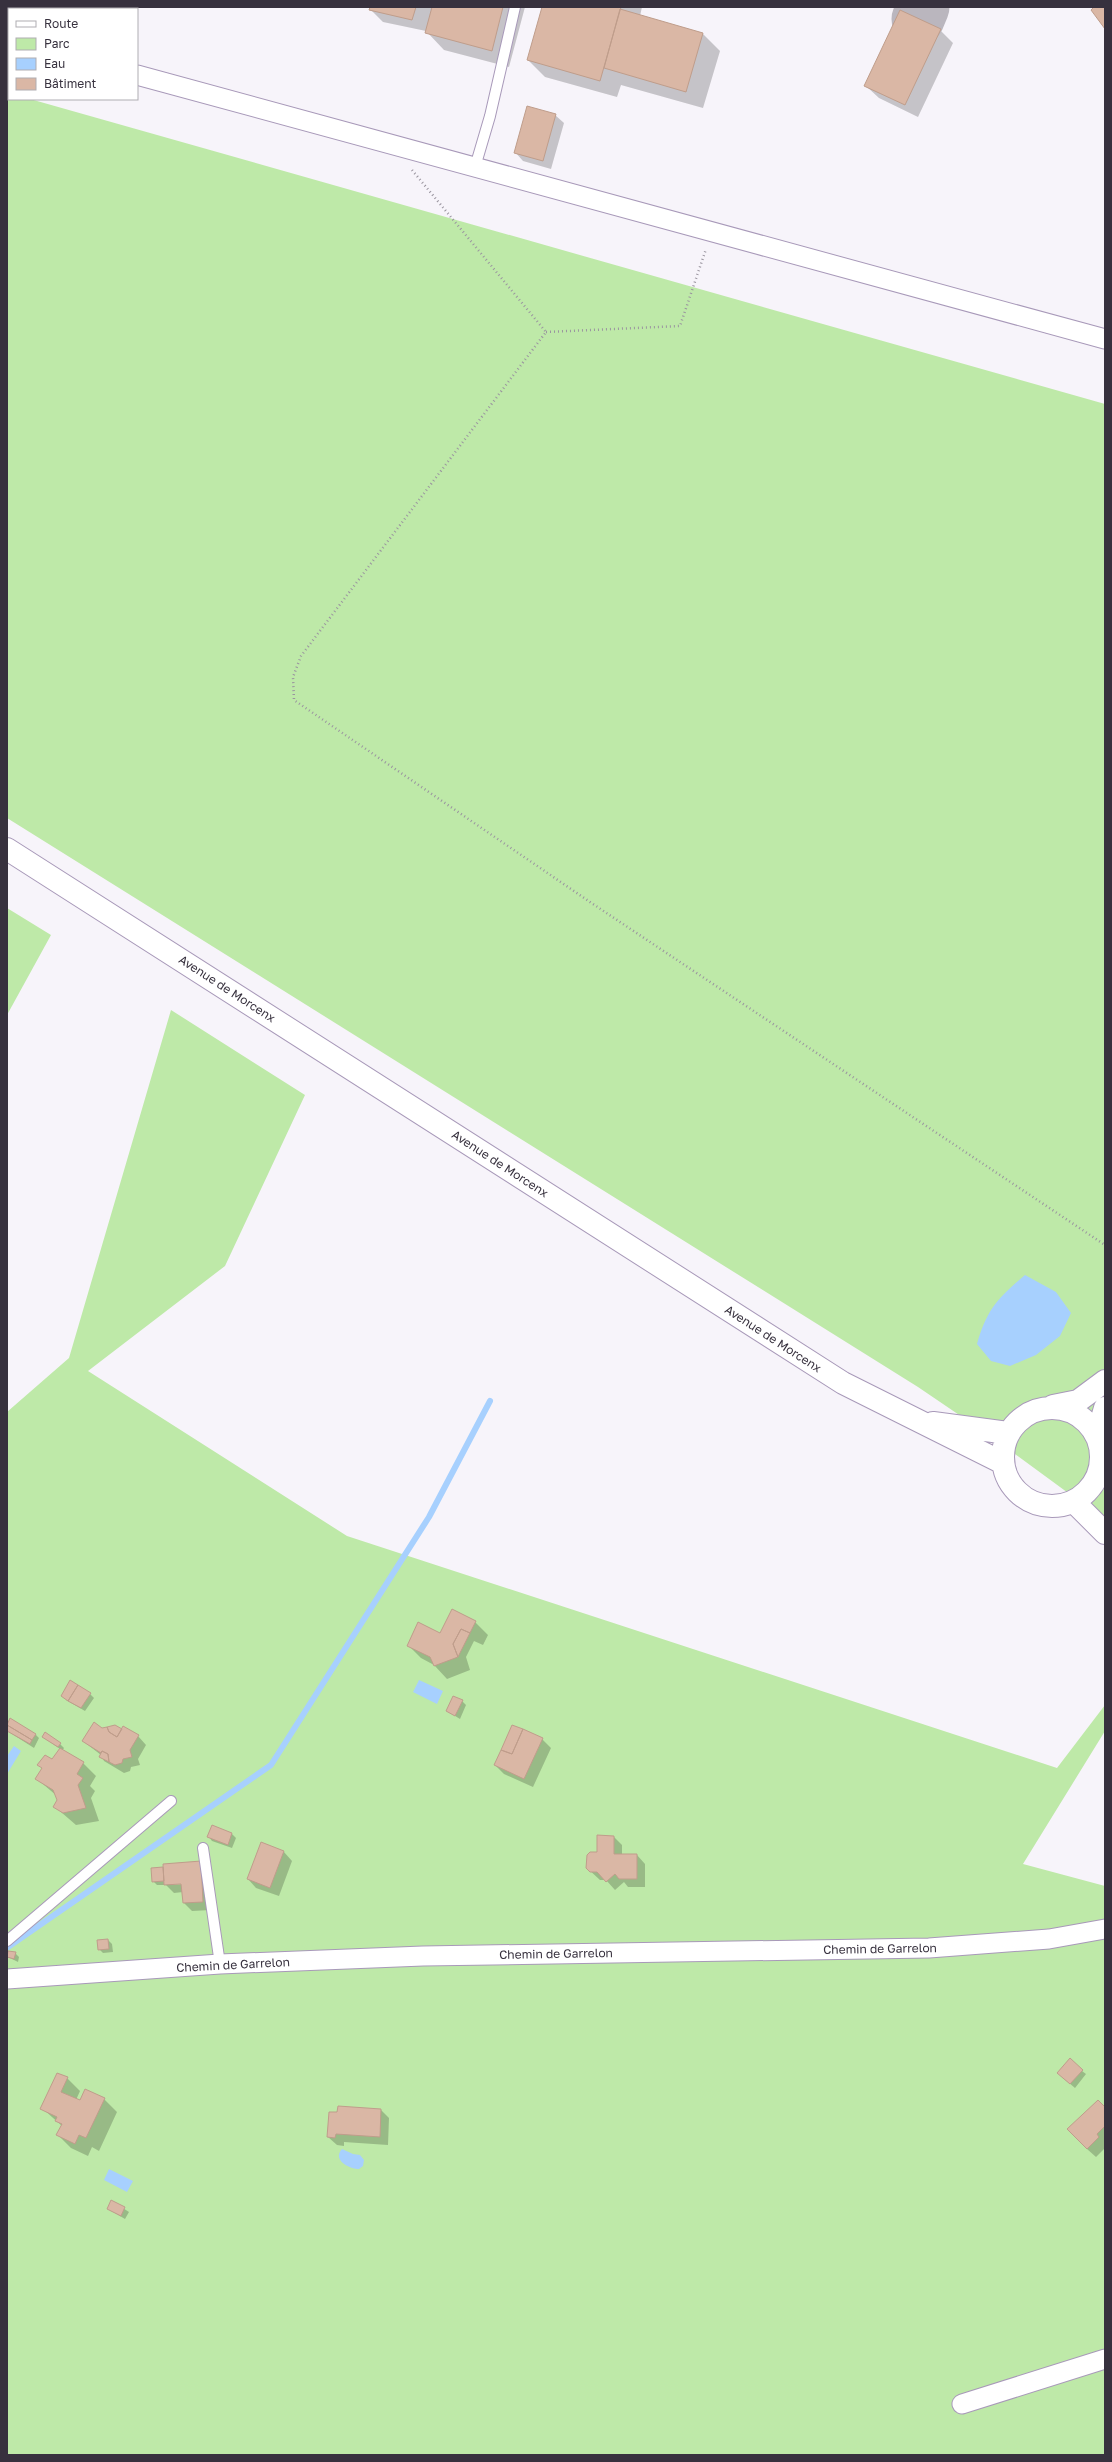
<svg xmlns="http://www.w3.org/2000/svg" width="1112" height="2462" font-family="'Golos Text',sans-serif">
<rect width="100%" height="100%" fill="#f7f4fa"/>
<path fill="#bee9a8" d="M7,92l2,1v6h21l1075,305v1116l-109,-80 -78,-53 -911,-569z
M7,908l44,27 -44,80z
M171,1010l134,85 -80,171 -137,105 259,165 710,232 48,-63v26l-82,133 82,22v569h-1098v-1043l62,-54z"/>
<path fill="#a7d0fe" d="M1025,1275l31,17 15,21 -11,23 -24,19 -26,11 -19,-5 -14,-17c10,-35 21,-46 48,-69z
M419,1680l24,11 -6,13 -24,-12z
M14,1746l7,5 -14,23v-18z
M342,2149l11,5 7,1 4,5 -1,6 -4,3c-10,0 -27,-9 -17,-20z
M109,2169l24,12 -6,11 -23,-12z"/>
<path fill="#0003" fill-rule="evenodd" d="M371,7h154l-16,60 -65,-17 -18,-19 -43,-9 -13,-13z
M543,7h99l-2,9 62,17 18,18 -17,57 -82,-23 -4,12 -72,-20 -17,-17z
M901,12l39,18 13,13 -35,74 -39,-19 -13,-12z
M555,115l9,8 -13,46 -28,-8 -8,-9z
M475,1622l13,13 -5,10 -9,-4 -8,16 4,13 -23,9 -13,-14 -13,-7 -13,-13z
M90,1694l4,4 -9,13 -19,-11z
M462,1701l4,4 -6,14 -13,-8z
M7,1725l29,10 3,3 -5,10 -25,-16z
M102,1729l36,7 8,9 -8,14 2,6 -9,2 -1,4 -6,2 -20,-12 -3,-6 -18,-14z
M43,1737l17,7 4,4 -2,3 21,12 13,13 -6,10 5,5 -4,7 8,23 -23,4 -22,-19 4,-6 -1,-4 -20,-17 6,-10 -4,-4 13,-4 8,-12z
M542,1739l9,9 -18,39 -29,-13 -9,-9z
M213,1827l19,7 4,4 -4,10 -20,-7 -3,-4z
M614,1837l8,8v10h15l8,9v23h-17l-4,-5 -9,8 -9,-10h-6l-13,-12z
M284,1852l8,9 -13,35 -23,-8 -8,-9z
M200,1862l11,48 -19,1 -8,-8 -1,-11 -9,1 -8,-8h-9l-4,-4 9,-13 2,2zM172,1883l14,1 -14,1z
M108,1940l4,4 1,8 -10,1 -4,-4z
M15,1953l4,4 -1,5 -10,-5z
M1082,2071l4,3 -11,14 -13,-11z
M67,2078l13,13 -4,9 4,2 24,-3 13,13 -18,39 -7,-4 -4,9 -17,-8 -13,-13 4,-9 -20,-18z
M1105,2108v40l-9,9 -9,-8z
M381,2110l8,8 -1,27 -44,-3v4l-7,-1 -9,-8z
M112,2201l17,11 -4,7 -17,-10z"/>
<g fill="none" stroke-linecap="round" stroke-linejoin="round">
<path stroke="#a7d0fe" stroke-width="6" d="M8,1947l263,-182 158,-248 61,-116"/>
<path stroke="#bab6be" stroke-width="53" d="M918,19l5,-12"/>
</g>
<path fill="#dab7a5" stroke="#bf9d8b" d="M370,7h46l-4,13 -43,-10z
M432,7h71l-11,44 -67,-18z
M542,7h79l-21,74 -73,-21z
M1094,7h11v22l-14,-19z
M620,9l83,24 -17,59 -82,-24z
M900,10l41,19 -36,76 -41,-19z
M527,106l29,8 -13,47 -29,-8z
M452,1609l24,12 -6,12 -9,-4 -8,15 5,13 -24,9 -4,-9 -23,-11 11,-24 22,11z
M461,1629l9,4 -12,24 -5,-13z
M70,1680l8,5 -10,16 -7,-5z
M78,1685l13,8 -10,15 -13,-7z
M453,1696l10,4 -8,16 -9,-5z
M10,1718l26,16 -4,6 -25,-15z
M94,1722l8,6 5,-1 2,5 8,5 6,-11 16,9 -9,15 2,7 -9,2 -1,4 -7,2 -6,-3 -1,-8 -6,-3 -1,2 -19,-12z
M7,1725l25,15 -2,4 -23,-13z
M115,1725l7,4 -5,8 -8,-5 -2,-5z
M512,1725l11,4 -11,25 -11,-4z
M523,1729l20,9 -19,41 -30,-14 7,-15 11,4z
M45,1732l16,11 -3,4 -16,-10z
M60,1748l24,14 -7,12 6,4 -5,7 8,23 -23,5 -10,-6 4,-7 -4,-10 -18,-11 7,-11 -5,-3 8,-10 7,4z
M102,1751l6,3 1,8 -10,-5z
M212,1825l20,8 -4,12 -21,-8z
M597,1835l17,1v18h23v25h-18l-4,-5 -9,8 -9,-10h-7l-4,-4 1,-13 3,-3h7z
M261,1842l23,9 -14,37 -23,-9z
M201,1861l2,41 -20,1 -2,-19 -17,1 -1,-21z
M163,1867l1,14 -12,1 -1,-14z
M108,1939l1,10 -11,1 -1,-10z
M8,1951l8,1 -2,7 -7,-2z
M1070,2058l13,12 -13,14 -13,-11z
M57,2073l11,4 -7,15 19,8 5,-11 20,9 -19,40 -7,-3 -4,9 -19,-9 6,-11 -7,-3 2,-4 -17,-8z
M1098,2100l7,7v19l-8,8 2,3 -12,12 -20,-20z
M338,2106l43,3 -1,28 -44,-3 -1,4 -8,-1 2,-25h8z
M111,2200l14,7 -4,9 -14,-7z"/>
<g fill="none" stroke-linecap="round" stroke-linejoin="round">
<defs>
<path id="lane" d="M475,167l15,-51 25,-109
M203,1848l17,116
M7,1941l164,-140"/>
<path id="street" d="M7,39l2,1
M137,75l968,264
M7,1979l213,-15 203,-8 506,-8 120,-9 56,-10
M962,2404l143,-45"/>
<path id="secondary" d="M7,849l836,534 160,80
M1053,1406l25,-5 27,-20
M1003 1457a49 49 0 1 1 98 0a49 49 0 1 1-98 0Z
M933,1423l75,10
M1097,1436l8,-28
M1074,1502l31,31"/>
</defs>
<use href="#lane" stroke="#a899b9" stroke-width="12"/>
<use href="#street" stroke="#a899b9" stroke-width="21"/>
<use href="#secondary" stroke="#a899b9" stroke-width="24"/>
<path stroke="#9a959f" stroke-width="2.5" stroke-dasharray="1 3" stroke-linecap="butt" d="M412,170l134,162 -245,324 -8,21 1,23 296,202 515,343
M546,332l134,-6 26,-77"/>
<use href="#lane" stroke="#fff" stroke-width="10"/>
<use href="#street" stroke="#fff" stroke-width="19"/>
<use href="#secondary" stroke="#fff" stroke-width="22"/>
</g>
<g text-anchor="middle" stroke-width="4" stroke-linejoin="round" paint-order="stroke">
<g font-size="12" fill="#37313e" stroke="#fff">
<text transform="translate(227 989) rotate(33)" y="4">Avenue de Morcenx</text>
<text transform="translate(500 1164) rotate(33)" y="4">Avenue de Morcenx</text>
<text transform="translate(773 1339) rotate(33)" y="4">Avenue de Morcenx</text>
<text transform="translate(880 1949) rotate(-1)" y="4">Chemin de Garrelon</text>
<text transform="translate(556 1954) rotate(-1)" y="4">Chemin de Garrelon</text>
<text transform="translate(233 1965) rotate(-3)" y="4">Chemin de Garrelon</text>
</g>
</g>
<rect width="1112" height="2462" fill="none" stroke="#37313e" stroke-width="16"/>
<rect x="8" y="8" width="130" height="92" fill="#ffffff" stroke="#afadb2"/>
<rect x="16" y="21" width="20" height="6" fill="#ffffff" stroke="#afadb2"/>
<text x="44" y="28" font-size="12" fill="#37313e">Route</text>
<rect x="16" y="38" width="20" height="12" fill="#bee9a8" stroke="#afadb2"/>
<text x="44" y="48" font-size="12" fill="#37313e">Parc</text>
<rect x="16" y="58" width="20" height="12" fill="#a7d0fe" stroke="#afadb2"/>
<text x="44" y="68" font-size="12" fill="#37313e">Eau</text>
<rect x="16" y="78" width="20" height="12" fill="#dab7a5" stroke="#afadb2"/>
<text x="44" y="88" font-size="12" fill="#37313e">Bâtiment</text>
</svg>
